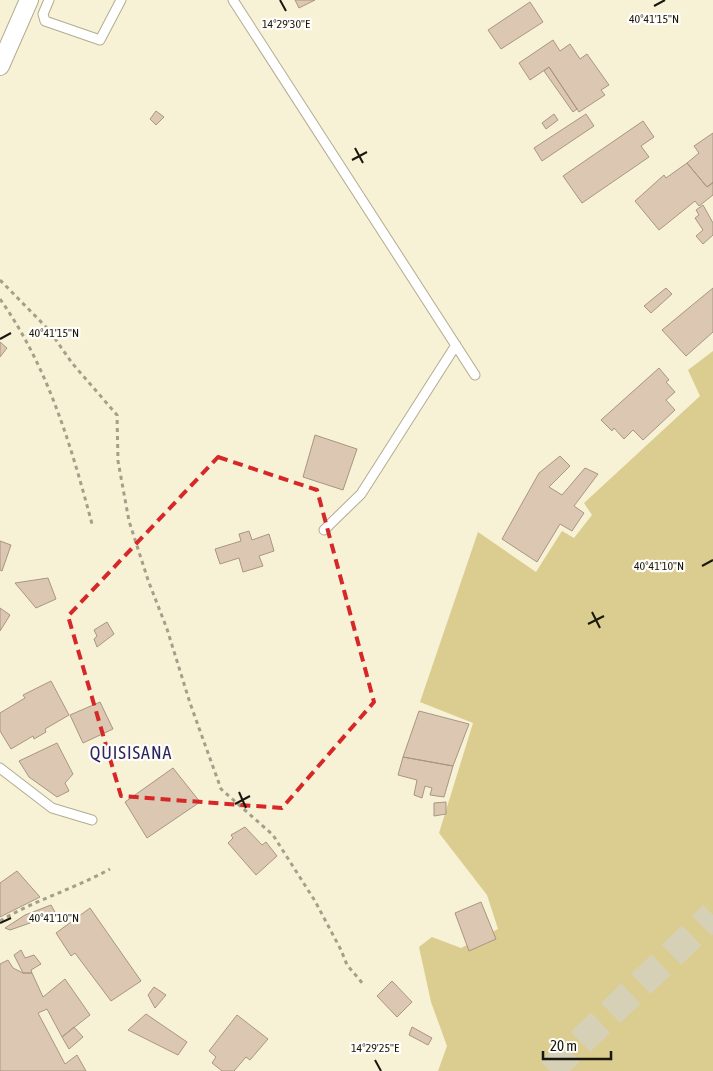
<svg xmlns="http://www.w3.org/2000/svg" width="713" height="1071" font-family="'Asap Condensed',sans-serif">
<rect width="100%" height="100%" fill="#f7f1d5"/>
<path fill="#dbcd8f" d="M713,351v720h-275l9,-25 -16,-44 -12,-55 13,-10 29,11 37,-19 -11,-34 -48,-62 34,-110 -53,-21 58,-170 58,40 26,-41 12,7 18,-23 -8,-12 116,-107 -12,-26z"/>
<path fill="#dbc7b2" stroke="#a99681" d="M295,0h20l-16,8z
M530,2l13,20 -42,27 -13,-19z
M553,40l7,11 10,-7 10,15 7,-5 22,31 -8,5 4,5 -26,17 -30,-45 -19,13 -11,-17z
M549,67l28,42 -4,3 -29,-41z
M156,111l8,6 -8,8 -6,-6z
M554,114l4,6 -12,9 -4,-6z
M586,114l8,12 -52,35 -8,-13z
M643,121l11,16 -13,9 8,11 -67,46 -19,-27z
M713,133v50l-6,4 -20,-24 12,-10 -5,-7z
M687,163l20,24 6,-5v13l-14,11 -4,-5 -36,29 -24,-29 29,-26 2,3z
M703,205l10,18v12l-10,9 -7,-8 7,-6 -8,-12 4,-3 -3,-5z
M666,288l6,6 -21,19 -7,-7z
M713,288v44l-27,24 -24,-26z
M0,342l7,6 -7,9z
M659,368l10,12 -3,2 9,10 -9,8 9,10 -32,30 -10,-10 -9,9 -10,-11 -2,3 -11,-11z
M315,435l42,14 -14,41 -40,-13z
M560,456l10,10 -21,21 13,8 23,-27 13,6 -24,32 10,7 -12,18 -12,-7 -23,38 -35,-23 37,-66z
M249,531l3,9 17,-6 5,17 -15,5 4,10 -20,6 -4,-14 -19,6 -5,-15 26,-8 -2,-7z
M0,541l11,4 -9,26 -2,-1z
M48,578l8,21 -20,9 -21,-25z
M0,608l10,7 -10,16z
M107,622l7,12 -17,13 -3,-8 3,-3 -3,-6z
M51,681l18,34 -24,14 1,3 -12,7 -1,-3 -22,13 -11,-18v-18l25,-15 -2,-3z
M100,702l13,27 -30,14 -13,-28z
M419,711l50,13 -16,42 -50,-9z
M57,743l16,31 -8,9 4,8 -12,6 -28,-20 -10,-16z
M403,757l50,9 -9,31 -14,-2 2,-7 -7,-2 -3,12 -8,-3 3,-15 -19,-5z
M173,768l27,34 -53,36 -22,-36z
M446,802v12l-12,2v-13z
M245,827l17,18 4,-3 11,14 -21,19 -28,-32 5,-5 -2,-3z
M17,871l23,26 -40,20v-34z
M481,902l15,37 -27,12 -14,-38z
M51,905l5,9 -46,16 -5,-2 20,-13z
M90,908l51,73 -30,20 -36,-48 -4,3 -15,-23z
M21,950l4,8 9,-3 7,9 -10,6 1,3h-9l-9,-18z
M8,960l5,8 10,5h9l11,24 22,-18 25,36 -28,22 -15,-28 -9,4 27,51 12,-9 9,16h-86v-107z
M392,981l20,21 -15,15 -20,-21z
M154,987l12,8 -11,13 -7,-13z
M146,1014l41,28 -9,13 -50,-25z
M237,1015l31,24 -18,21 -4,-3 -12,14h-12l-10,-8 4,-6 -7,-6z
M74,1027l9,10 -14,12 -7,-12z
M412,1027l20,11 -4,7 -19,-10z"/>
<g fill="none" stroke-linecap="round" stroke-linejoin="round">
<path stroke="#d6d0b7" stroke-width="28" stroke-dasharray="28 14" stroke-linecap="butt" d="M550,1071l163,-156"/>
<defs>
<path id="service" d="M49,0l-6,14 2,7 55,19 21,-40
M233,0l242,375
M324,530l37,-36 95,-149
M0,768l52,40 40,12"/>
<path id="minor" d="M0,66l29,-66"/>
</defs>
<use href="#service" stroke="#b2ac92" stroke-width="11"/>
<use href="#minor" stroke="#b2ac92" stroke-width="20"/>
<path stroke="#a49f8a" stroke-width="3" stroke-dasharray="4 4" stroke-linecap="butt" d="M0,280l49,50 23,33 45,52 1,46 11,60 19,59 19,49 23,74 31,86 52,46 42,66 26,49 6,15 17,20
M0,299c48,68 71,146 92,225
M0,921c35,-21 74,-32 110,-52"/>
<use href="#service" stroke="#fff" stroke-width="9"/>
<use href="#minor" stroke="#fff" stroke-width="18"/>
</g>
<path fill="none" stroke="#d62828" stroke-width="4" stroke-dasharray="10 6" stroke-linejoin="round" d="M218,457l99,33 57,212 -92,106 -161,-12 -53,-180z"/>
<path fill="none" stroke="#19170e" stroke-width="2" d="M280,0l6,11M654,6l11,-6M355,148l8,15M352,160l15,-8M0,339l11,-6M702,566l11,-6M592,612l8,16M588,624l16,-8M239,792l7,16M235,804l15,-8M0,923l11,-5M375,1060l6,11"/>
<g text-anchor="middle" stroke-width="4.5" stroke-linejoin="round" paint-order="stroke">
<g font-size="18" letter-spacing="1" fill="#2d2560" stroke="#fffdf8">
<text x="131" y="759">QUISISANA</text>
</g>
</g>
<g font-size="12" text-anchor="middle" fill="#19170e" stroke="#fffdf8" stroke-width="4.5" stroke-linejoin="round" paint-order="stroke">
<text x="654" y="23">40°41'15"N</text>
<text x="286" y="28">14°29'30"E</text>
<text x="54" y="337">40°41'15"N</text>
<text x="659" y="570">40°41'10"N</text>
<text x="54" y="922">40°41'10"N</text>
<text x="375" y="1052">14°29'25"E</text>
</g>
<path d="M543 1051v8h68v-8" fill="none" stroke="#19170e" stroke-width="2.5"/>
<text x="550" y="1051" font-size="15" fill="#19170e" stroke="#fffdf8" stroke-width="4" paint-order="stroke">20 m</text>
</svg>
